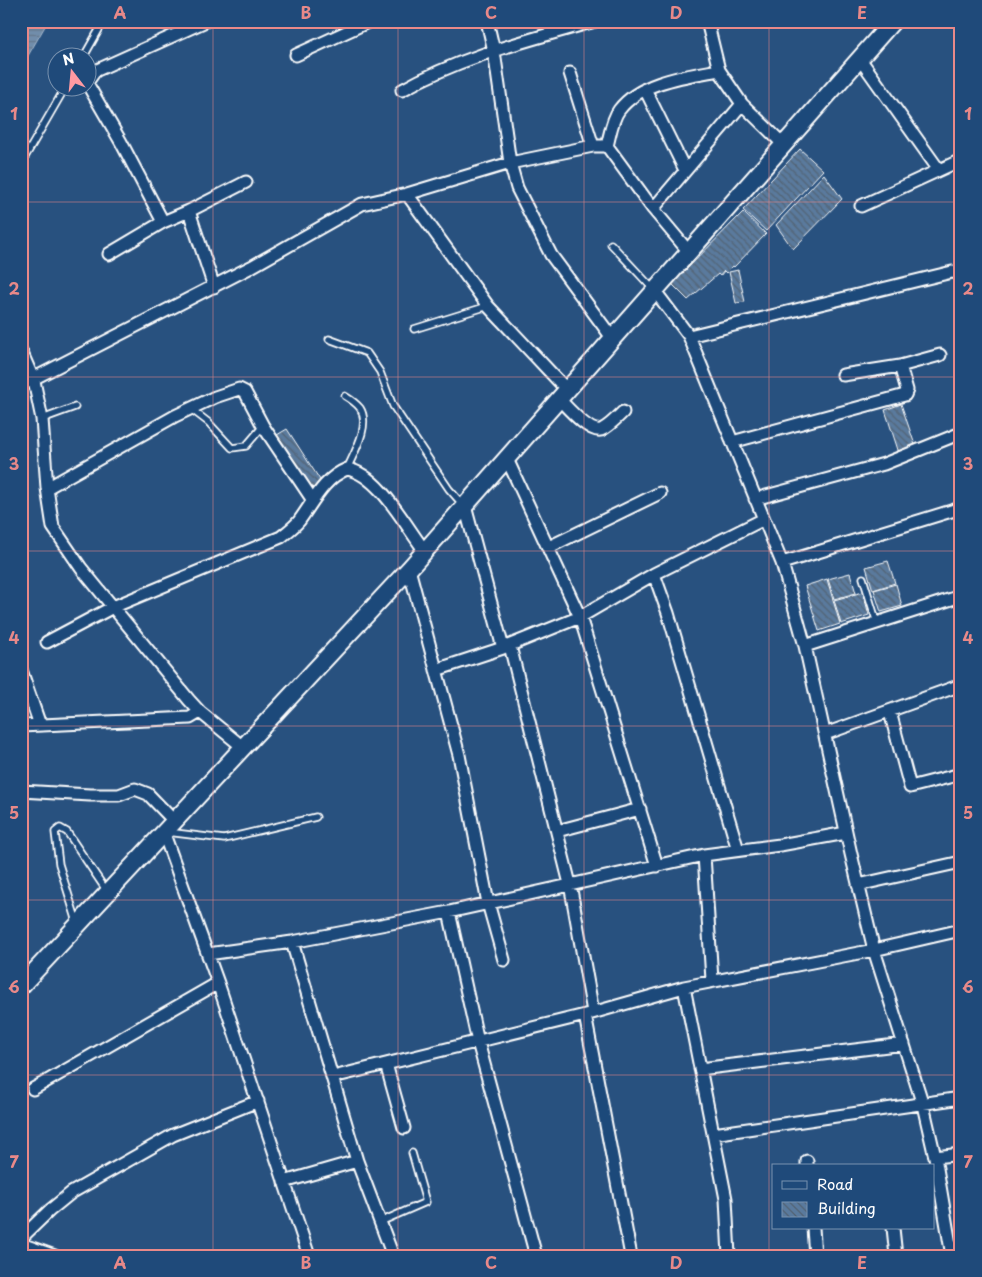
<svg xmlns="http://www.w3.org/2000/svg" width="982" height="1277" font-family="'Playpen Sans',sans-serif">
<defs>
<pattern id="water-rules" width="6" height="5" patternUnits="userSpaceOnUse" patternTransform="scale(1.25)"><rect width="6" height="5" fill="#718dab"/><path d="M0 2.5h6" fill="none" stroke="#64768a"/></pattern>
<pattern id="building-back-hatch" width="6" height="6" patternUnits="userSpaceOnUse" patternTransform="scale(1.25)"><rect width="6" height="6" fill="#5a7a9d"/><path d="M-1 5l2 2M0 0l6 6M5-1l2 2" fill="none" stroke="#536374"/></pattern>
</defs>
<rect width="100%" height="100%" fill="#28517f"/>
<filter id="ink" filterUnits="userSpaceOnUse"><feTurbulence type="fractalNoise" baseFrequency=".02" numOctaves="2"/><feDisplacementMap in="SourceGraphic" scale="10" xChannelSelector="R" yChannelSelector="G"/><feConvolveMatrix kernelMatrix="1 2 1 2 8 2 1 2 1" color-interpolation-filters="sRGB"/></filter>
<g filter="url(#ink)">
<path fill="url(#water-rules)" stroke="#aabbcd" d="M21,21h27l-27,47z"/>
<path fill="url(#building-back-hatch)" stroke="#fff" d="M800,149l23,21 -57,61 -23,-21z
M824,174l18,25 -49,50 -17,-24z
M743,212l23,22 -32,33 -1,-1 -7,7 -2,-2 -4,5 -2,-2 -30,26 -16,-16z
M738,270l7,32 -9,1 -7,-31z
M901,404l15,44 -17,5 -14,-43z
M287,429l35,54 -9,7 -36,-55z
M888,561l7,22 -22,7 -7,-23z
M850,573l6,20 -22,6 -6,-20z
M827,579l13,45 -21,7 -14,-45z
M896,584l6,22 -21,6 -7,-22z
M863,592l6,23 -28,9 -7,-24z"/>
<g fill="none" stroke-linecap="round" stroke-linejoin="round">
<defs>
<path id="lane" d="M83,58l21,-37
M21,164l44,-76
M611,244l43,46
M414,329l74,-23
M329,339l38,14 13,19 13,34 56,83 14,16
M345,396c5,3 11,7 15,12 11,17 -6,45 -13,61
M191,409l17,13 24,26 14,-2 17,-20
M42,419l33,-12
M863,578l14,45
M167,832l57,7 92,-22
M77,922l-18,-58 -4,-32 5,-4 7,4 39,58
M380,1222l46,-20 -14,-49"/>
<path id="street" d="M487,21l7,30 16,112 7,25 34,67 62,84
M707,21l12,49 23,34 42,41
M296,55l74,-34
M860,59l79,111
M570,73l23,73
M88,81l7,-10 111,-50
M88,85l33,57 42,80 26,-11
M645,89l40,81
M402,90c60,-34 127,-50 193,-69
M607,146c3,-11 5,-27 12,-36 22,-29 67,-34 100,-40
M407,194l81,112 79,84
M861,206l100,-46
M653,209l89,-105
M109,254l54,-32
M214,287l-25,-76 57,-29
M655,291l34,45 93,227 23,83 46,208 23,96 49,155 12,52 17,99
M689,336l263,-64 9,1
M21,351l13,30 8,38 5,69 6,39 28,41 108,132 11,12 44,36
M843,375l57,-9 40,-11
M21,385l230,-118 111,-63 45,-10 103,-31 83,-17h14l46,63 36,43
M559,399c8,8 30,34 42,31 7,-3 16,-12 22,-18
M732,442l173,-47 2,-5 -7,-24
M507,459l73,158 77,249
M47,488l128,-72 40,-19 24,-8 6,3 18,34 49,73
M755,499l129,-35 77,-31
M465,506l38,142
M549,547l111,-54
M782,563l179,-55
M409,569l50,186 29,148 16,57
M654,574l14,39 70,237
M47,642l66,-35 168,-70c6,-5 13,-10 18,-16 14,-19 25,-43 48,-52 32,5 59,58 78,82
M510,646l60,238 23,128
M805,646l156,-50
M21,670l19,55
M436,670l67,-22 77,-31 74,-43 110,-55
M890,712l20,75 51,-13
M21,726l169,-8 10,-6
M825,734l136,-49
M21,791l69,4h29l16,-6 13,5 27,28
M557,831l83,-22
M164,834l54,149 91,273
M704,855l8,125
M858,885l103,-23
M449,912l29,130 58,214
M292,942l65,219 36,95
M208,954l84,-12 157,-30 255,-57 76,-10 66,-12
M684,987l42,212 3,57
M585,1015l46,241
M386,1064l18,64
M700,1069l204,-25
M333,1077l252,-62 99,-28 190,-37 87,-20
M33,1089l185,-106
M713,1134l248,-36
M935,1157l26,-3
M807,1161v5
M284,1182l73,-21
M813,1228l2,28
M893,1228l3,28
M21,1238l28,-27 22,-18 102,-58 85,-34
M21,1244l34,12"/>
<path id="secondary" d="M21,986l388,-417 484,-548"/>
</defs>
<use href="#lane" stroke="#fff" stroke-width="9"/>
<use href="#street" stroke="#fff" stroke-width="15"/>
<use href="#secondary" stroke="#fff" stroke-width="20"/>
<use href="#lane" stroke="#1f4a7a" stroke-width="5.5"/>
<use href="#street" stroke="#1f4a7a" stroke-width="11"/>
<use href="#secondary" stroke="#1f4a7a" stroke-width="16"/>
</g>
</g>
<path fill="none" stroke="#e88989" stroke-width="1" stroke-opacity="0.55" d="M213,21v1235M398,21v1235M584,21v1235M769,21v1235M21,202h940M21,377h940M21,551h940M21,726h940M21,900h940M21,1075h940"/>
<rect width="982" height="1277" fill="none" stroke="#1f4a7a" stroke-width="55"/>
<rect x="772" y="1164" width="162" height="65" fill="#1f4a7a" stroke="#7992af"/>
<rect x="782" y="1181" width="25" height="8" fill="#1f4a7a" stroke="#7992af"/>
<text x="817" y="1190" font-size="15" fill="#ffffff">Road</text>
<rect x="782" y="1202" width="25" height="15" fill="url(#building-back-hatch)" stroke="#7992af"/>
<text x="817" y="1214" font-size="15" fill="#ffffff">Building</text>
<g transform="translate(72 72) rotate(344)"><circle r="24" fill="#1f4a7a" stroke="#7992af"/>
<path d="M0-4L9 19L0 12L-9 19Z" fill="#ff9aa2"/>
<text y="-8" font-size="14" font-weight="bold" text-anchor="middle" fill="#ffffff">N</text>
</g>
<rect x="28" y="28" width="926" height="1222" fill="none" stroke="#e88989" stroke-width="2"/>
<g font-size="16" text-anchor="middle" font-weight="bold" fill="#e88989">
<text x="120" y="19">A</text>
<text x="306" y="19">B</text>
<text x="491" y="19">C</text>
<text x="676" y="19">D</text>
<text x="862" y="19">E</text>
<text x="14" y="120">1</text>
<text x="968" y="120">1</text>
<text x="14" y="295">2</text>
<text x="968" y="295">2</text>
<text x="14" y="470">3</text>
<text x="968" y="470">3</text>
<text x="14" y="644">4</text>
<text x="968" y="644">4</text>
<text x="14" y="819">5</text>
<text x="968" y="819">5</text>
<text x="14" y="993">6</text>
<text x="968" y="993">6</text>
<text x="14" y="1168">7</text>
<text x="968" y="1168">7</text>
<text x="120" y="1269">A</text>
<text x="306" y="1269">B</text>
<text x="491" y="1269">C</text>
<text x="676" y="1269">D</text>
<text x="862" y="1269">E</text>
</g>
</svg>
